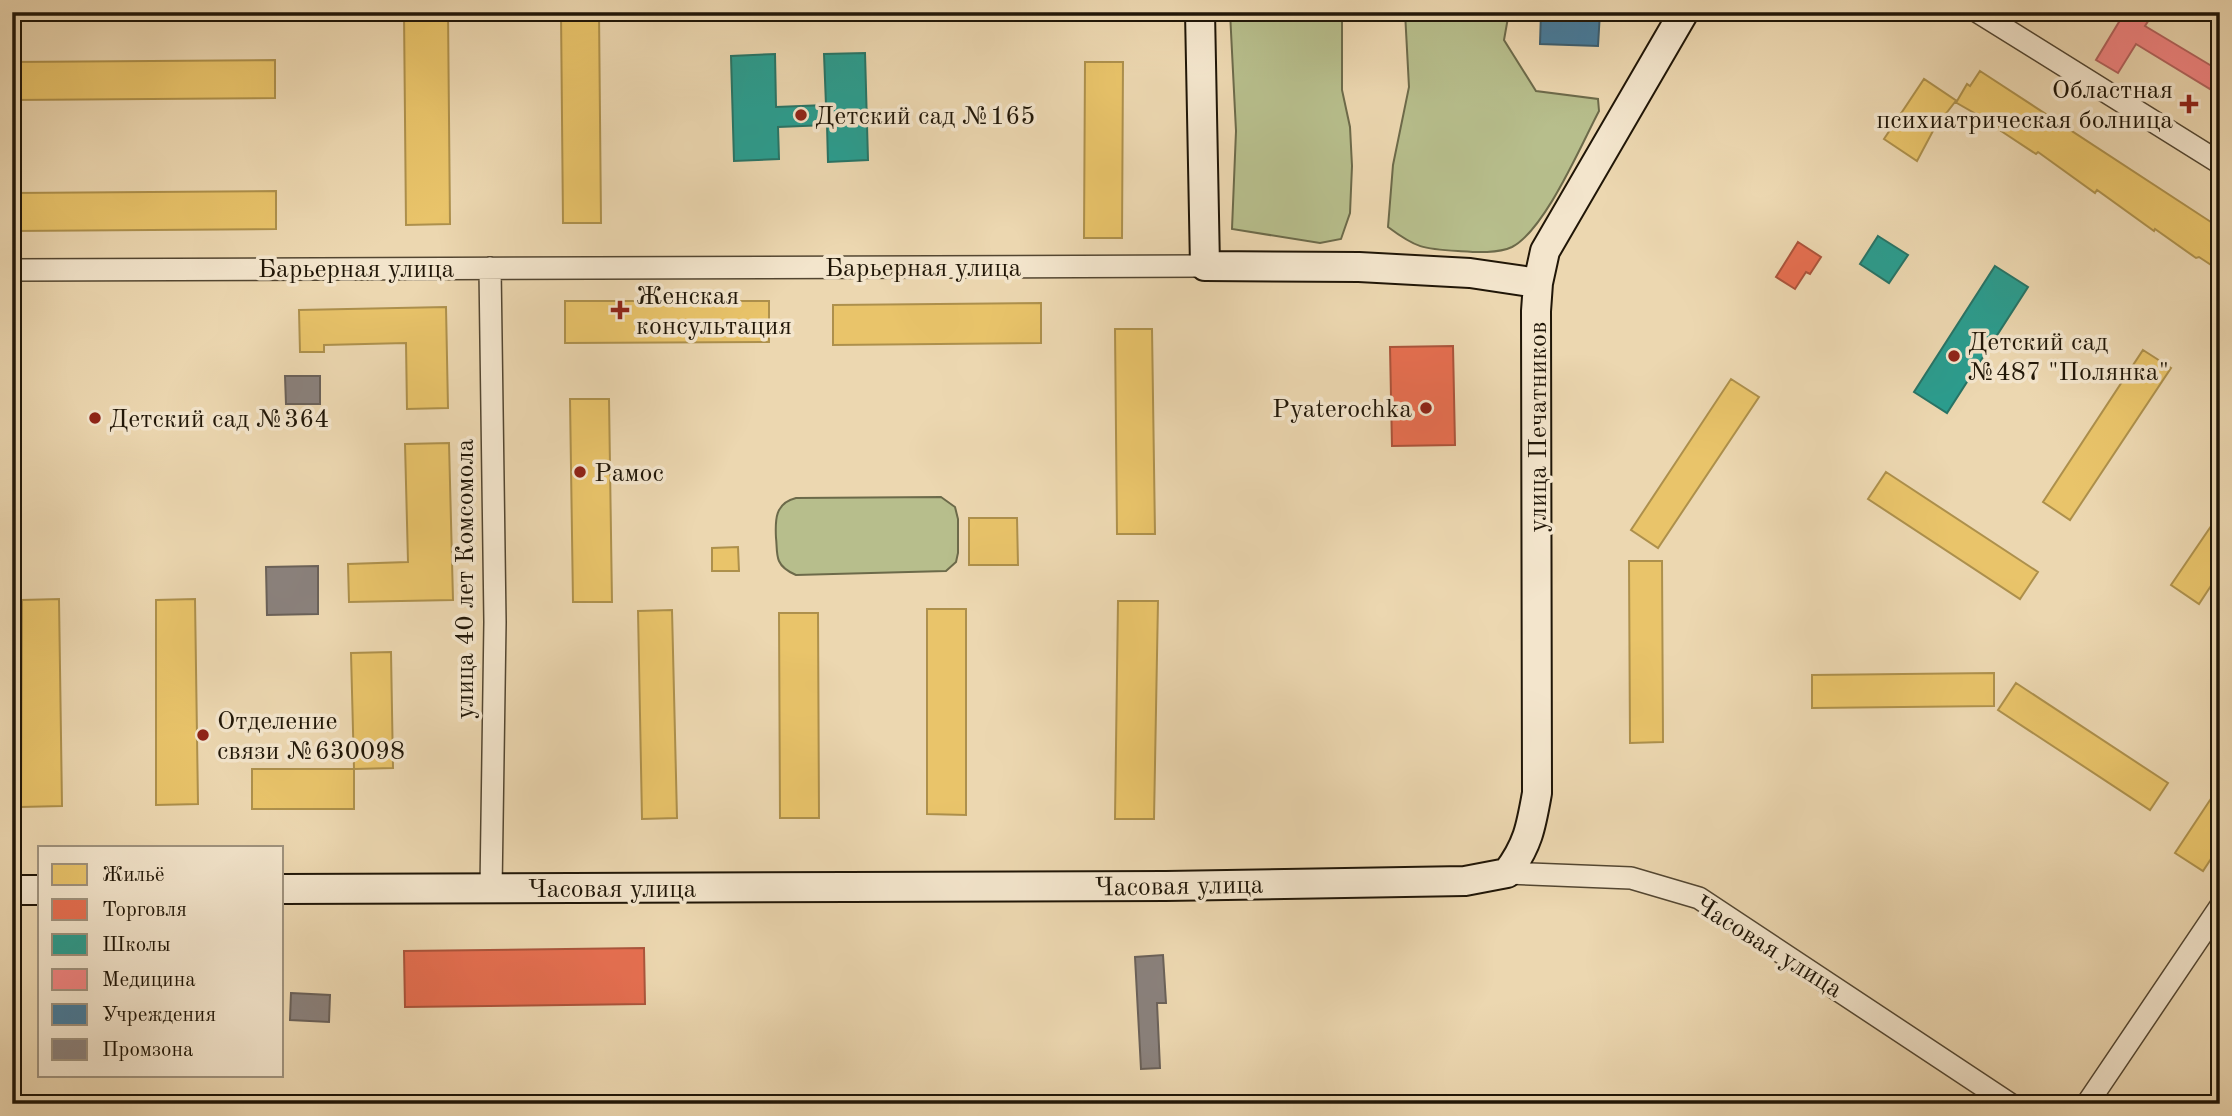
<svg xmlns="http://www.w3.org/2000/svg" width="2232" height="1116" font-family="'Old Standard TT',serif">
<rect width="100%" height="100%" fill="#ecd7b0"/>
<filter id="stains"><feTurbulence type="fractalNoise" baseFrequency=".00286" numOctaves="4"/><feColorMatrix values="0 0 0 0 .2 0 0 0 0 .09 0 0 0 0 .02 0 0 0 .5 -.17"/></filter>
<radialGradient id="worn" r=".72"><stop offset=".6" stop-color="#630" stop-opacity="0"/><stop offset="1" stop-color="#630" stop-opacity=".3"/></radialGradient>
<path fill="#b7be8c" stroke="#6c6a4a" stroke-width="2" d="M1230,12h112v78l8,37 2,39 -2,47 -9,26 -21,4 -88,-14 4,-98z
M1405,12h104l-5,28 32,51 62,8 1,12c-18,34 -54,119 -87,136 -15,7 -38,5 -54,4 -35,-2 -42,-3 -70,-24l5,-62 16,-78z
M941,497l14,10 3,12v34l-2,9 -10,9 -150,4c-7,-3 -14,-7 -17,-14 -3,-7 -2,-16 -3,-23 -1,-18 -1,-35 20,-40z"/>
<path fill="#e9c46a" stroke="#ad904c" stroke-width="2" d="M404,12h44l2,212 -44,1z
M561,12h38l2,211h-38z
M1082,12h39v8h-39z
M275,60v38l-263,2v-38z
M1085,62h38l-1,176h-38z
M1980,71l237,155 3,-4v52l-8,-5 2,-2 -15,-10 -3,1 -41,-29 -1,2 -57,-41 -2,3 -57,-41 -2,2 -35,-23 1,-2 -47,-27 -21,27 -17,32 -33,-22 40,-60 33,22 10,-17 3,2z
M276,191v38l-264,2v-38z
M565,301h204v41l-204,1z
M1041,303v40l-208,2v-40z
M446,307l2,101 -41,1 -1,-66 -82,2v7h-24l-1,-42z
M1115,329h37l3,205h-38z
M2143,350l28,18 -101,152 -27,-18z
M1731,379l28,18 -101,151 -27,-18z
M570,399h39l3,203h-39z
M449,443l4,157 -104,2 -1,-38 60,-2 -3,-118z
M1886,472l152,100 -18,27 -152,-100z
M2220,513v59l-21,32 -28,-19z
M969,518h48l1,47h-49z
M738,547l1,24h-27v-23z
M1629,561h33l1,181 -33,1z
M59,599l3,207 -41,1 1,-207z
M195,599l3,205 -42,1v-205z
M1118,601h40l-4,218h-39z
M927,609h39v206l-39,-1z
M672,610l5,208 -35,1 -4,-208z
M779,613h39l1,205h-39z
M391,652l2,116 -39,1 -3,-116z
M1994,673v33l-182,2v-33z
M2016,683l152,100 -18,27 -152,-100z
M252,769h102v40h-102z
M2220,785v60l-17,26 -28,-18z"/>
<path fill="#e76f51" stroke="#ab543b" stroke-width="2" d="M1798,242l23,15 -11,17 -4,-2 -11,17 -19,-12z
M1453,346l2,99 -63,1 -2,-99z
M644,948l1,56 -240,3 -1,-56z"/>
<path fill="#2a9d8f" stroke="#277466" stroke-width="2" d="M865,53l3,107 -40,2 -1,-37 -49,2 1,32 -45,2 -3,-105 44,-2 1,53 50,-2 -2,-51z
M1878,236l30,19 -19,28 -29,-19z
M1995,266l33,21 -81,126 -33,-21z"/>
<path fill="#f28482" stroke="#b3635d" stroke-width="2" d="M2125,12h29l-9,14 75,45 -10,18 -74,-45 -18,29 -22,-13z"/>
<path fill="#457b9d" stroke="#3a5d70" stroke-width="2" d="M1541,12h59l-2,34 -58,-2z"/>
<path fill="#8a817c" stroke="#6a6159" stroke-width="2" d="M285,376h35v28h-34z
M318,566v48l-51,1 -1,-48z
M1163,955l3,48h-9l3,65 -19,1 -6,-112z
M291,993l39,2 -1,27 -39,-2z"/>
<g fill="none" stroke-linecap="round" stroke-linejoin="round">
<defs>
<path id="street" d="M1978,12l242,151
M490,268l5,354 -4,267
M12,270l1193,-4
M1507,873l124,5 68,20 311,206
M2087,1104l133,-197"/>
<path id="secondary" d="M1200,12l5,254 154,1 111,6 68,10
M282,889l884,-3 299,-5 42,-8c21,-28 24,-46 30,-80l-1,-482 2,-28 7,-32 139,-239
M12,890h28"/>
</defs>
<use href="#street" stroke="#534631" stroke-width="24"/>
<use href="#secondary" stroke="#201607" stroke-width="32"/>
<use href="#street" stroke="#f3e5cc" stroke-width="21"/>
<use href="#secondary" stroke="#f3e5cc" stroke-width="28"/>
</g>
<g fill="#8f2418" stroke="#f3e5cc" stroke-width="2.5">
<path d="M2185.5 93.5h7v7h7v7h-7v7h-7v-7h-7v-7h7z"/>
<circle cx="801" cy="115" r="7"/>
<path d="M616.5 299.5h7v7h7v7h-7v7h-7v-7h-7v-7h7z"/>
<circle cx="1954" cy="356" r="7"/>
<circle cx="1426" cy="408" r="7"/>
<circle cx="95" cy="418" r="7"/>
<circle cx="580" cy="472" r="7"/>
<circle cx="203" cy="735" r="7"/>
</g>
<g text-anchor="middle" stroke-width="7" stroke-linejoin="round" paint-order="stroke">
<g font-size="26" fill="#201607" stroke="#f3e5cc" text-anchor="start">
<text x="2173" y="98" text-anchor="end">Областная<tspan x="2173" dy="30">психиатрическая болница</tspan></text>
<text x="815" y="124">Детский сад №165</text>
<text x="636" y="304">Женская<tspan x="636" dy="30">консультация</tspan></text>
<text x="1968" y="350">Детский сад<tspan x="1968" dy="30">№487 "Полянка"</tspan></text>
<text x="1412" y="417" text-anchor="end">Pyaterochka</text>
<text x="109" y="427">Детский сад №364</text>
<text x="594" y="481">Рамос</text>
<text x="217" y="729">Отделение<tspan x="217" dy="30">связи №630098</tspan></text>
</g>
<g font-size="26" fill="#201607" stroke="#f3e5cc">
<text x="923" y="276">Барьерная улица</text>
<text x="356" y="277">Барьерная улица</text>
<text transform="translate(1537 427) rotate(-90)" y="9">улица Печатников</text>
<text transform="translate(464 579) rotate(-90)" y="9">улица 40 лет Комсомола</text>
<text transform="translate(1179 885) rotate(-1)" y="9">Часовая улица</text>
<text x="612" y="897">Часовая улица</text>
<text transform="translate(1769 946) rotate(32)" y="9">Часовая улица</text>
</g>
</g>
<rect width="2232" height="1116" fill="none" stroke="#ecd7b0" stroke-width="42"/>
<rect x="14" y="14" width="2204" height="1088" fill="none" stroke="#201607" stroke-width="3.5"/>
<rect x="21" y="21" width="2190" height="1074" fill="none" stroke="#201607" stroke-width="2"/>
<rect x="38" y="846" width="245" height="231" fill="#f3e5cc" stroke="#9f927d" stroke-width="2"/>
<rect x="52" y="864" width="35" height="21" fill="#e9c46a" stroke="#9f927d" stroke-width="2"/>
<text x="102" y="881" font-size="21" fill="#201607">Жильё</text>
<rect x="52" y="899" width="35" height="21" fill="#e76f51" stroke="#9f927d" stroke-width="2"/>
<text x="102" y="916" font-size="21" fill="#201607">Торговля</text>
<rect x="52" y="934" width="35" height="21" fill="#2a9d8f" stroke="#9f927d" stroke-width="2"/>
<text x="102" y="951" font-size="21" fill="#201607">Школы</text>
<rect x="52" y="969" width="35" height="21" fill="#f28482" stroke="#9f927d" stroke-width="2"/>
<text x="102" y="986" font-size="21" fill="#201607">Медицина</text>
<rect x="52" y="1004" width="35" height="21" fill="#457b9d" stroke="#9f927d" stroke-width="2"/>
<text x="102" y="1021" font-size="21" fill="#201607">Учреждения</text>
<rect x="52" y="1039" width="35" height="21" fill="#8a817c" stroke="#9f927d" stroke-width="2"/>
<text x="102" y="1056" font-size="21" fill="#201607">Промзона</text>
<rect width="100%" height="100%" filter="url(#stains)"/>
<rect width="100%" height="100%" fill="url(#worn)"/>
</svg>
